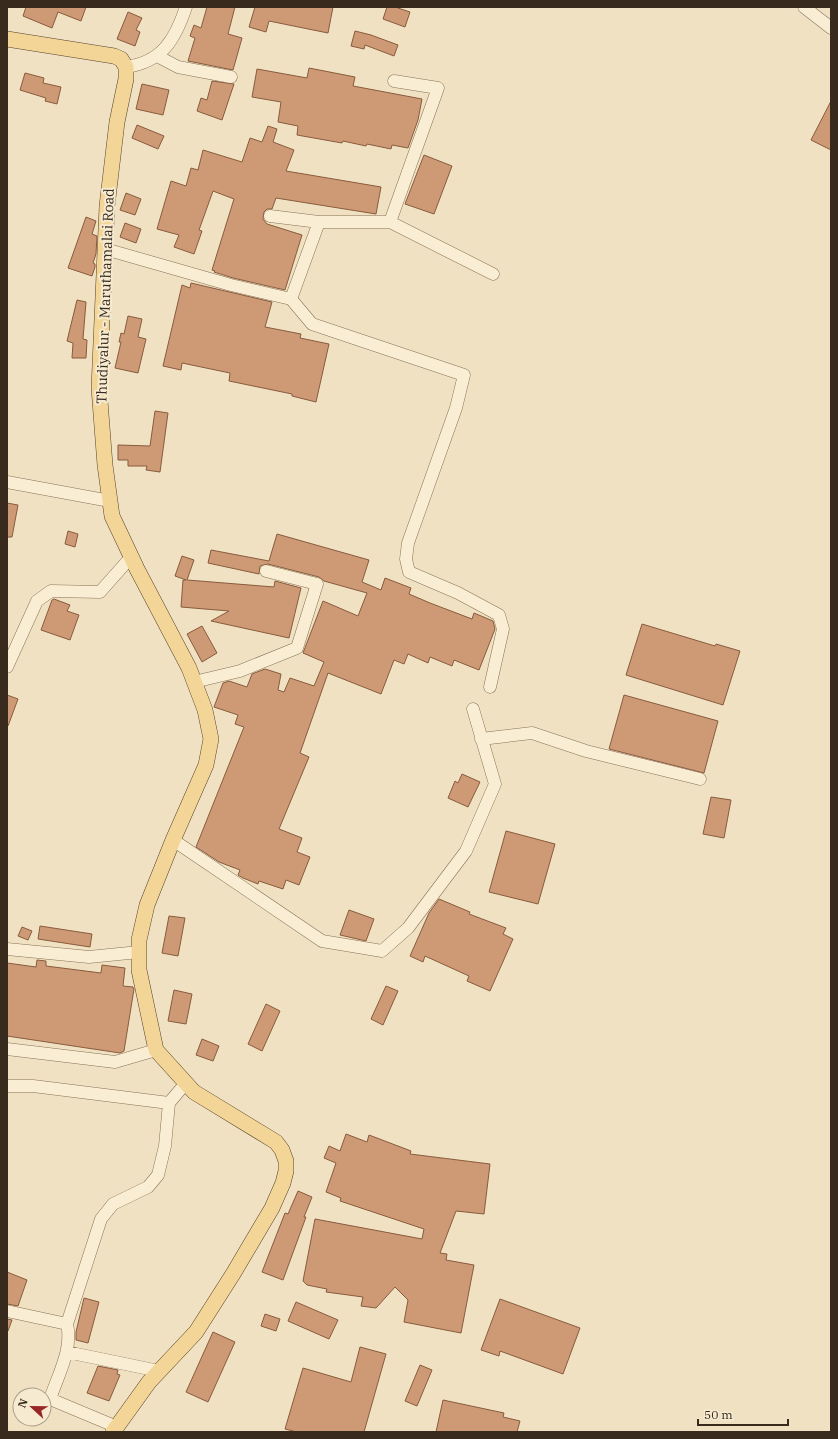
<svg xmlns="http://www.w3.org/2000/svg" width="838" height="1439" font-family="'IBM Plex Serif',serif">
<rect width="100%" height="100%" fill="#efe1c1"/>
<path fill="#ce9a76" stroke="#885b3d" d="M26,7h60l-5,14 -23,-9 -6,16 -29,-12z
M207,7h28l-7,27 14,4 -9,32 -45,-9 7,-23 -5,-2 4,-11 7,3z
M255,7h78l-5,26 -59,-12 -3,11 -17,-5z
M387,7h8l15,5 -5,15 -22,-8z
M128,12l14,6 -6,12 4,2 -5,14 -18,-7z
M355,31l16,4 27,10 -4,11 -29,-11 -1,4 -13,-3z
M309,68l46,9 -2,9 69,13 -4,21 -10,28 -16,-3 -1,4 -24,-5 -1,2 -23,-5 -1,2 -45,-8 1,-9 -20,-4 3,-20 -29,-5 5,-28 50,9z
M25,73l19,5 -1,5 18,4 -4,17 -12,-3 1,-3 -26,-8z
M212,81l22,3 -12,36 -25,-9 4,-13 6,2z
M142,84l27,6 -6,25 -27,-6z
M831,101v49l-20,-10z
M137,125l27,11 -6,13 -26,-11z
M268,126l9,3 -4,13 21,8 -8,21 95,16 -5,27 -100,-16 -4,11h-5l-3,3 -1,7 4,5 35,11 -17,55 -52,-12 -19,-6 1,-1 -3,-1 22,-71 -21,-8 -14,39 3,1 -8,23 -20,-7 5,-12 -22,-6 14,-48 15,5 5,-18 7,2 5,-20 39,12 8,-24 12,4z
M424,155l28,11 -18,48 -29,-10z
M126,193l15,6 -6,16 -15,-5z
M86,217l10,4 -4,13 5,2 -1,18 -3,9 2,1v3l-3,9 -24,-8z
M125,223l16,6 -5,14 -16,-6z
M191,283l81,19 -7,25 36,7 -1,4 29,6 -13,58 -24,-6v-2l-63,-13 1,-8 -48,-10 -1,7 -18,-4 19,-81 8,3z
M77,300l9,2 -3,37 4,1 -1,18h-14l1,-15 -6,-2z
M128,316l14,3 -4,18 8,2 -8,34 -23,-5 6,-26h-2l2,-9 3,1z
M155,411l13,2 -8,59 -14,-2 1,-4h-19v-6h-10v-15l32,1z
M7,503l11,2 -6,32h-5z
M68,531l10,3 -3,13 -10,-3z
M277,534l92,26 -7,22 19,8 4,-12 26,10 -2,6 21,9 42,16 2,-6 19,8 2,8 -16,41 -25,-10 -2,6 -22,-9 -2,6 -20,-9 -4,10 -10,-4 -13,34 -53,-21 -28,80 9,4 -30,72 23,9 -5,14 13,5 -11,28 -13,-5 -3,9 -24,-8 -1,3 -15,-6 -5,-3 2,-5 -21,-8 -23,-15 48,-120 -9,-3 3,-9 -24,-8 9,-24 6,-2 18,6 5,-13 13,-5 16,5 -3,16 6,2 6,-14 24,8 10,-24 -21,-9 20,-52 35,15 9,-23 -43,-12 -5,-4 -51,-13 -8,2 -1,8 -51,-11 3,-13 58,11z
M182,556l12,4 -7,20 87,7 1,-6 26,7 -12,50 -78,-17 18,-10 -48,-4 2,-27h3l-11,-4z
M54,599l16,6 -3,6 12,4 -9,25 -29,-10 11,-30z
M642,624l73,22 1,-2 24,7 -17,54 -97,-30z
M202,626l15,27 -15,9 -15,-28z
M7,695l11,4 -10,27h-1z
M624,695l94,26 -14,52 -95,-24z
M462,774l18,8 -12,25 -20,-9 7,-17 3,2z
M711,797l20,3 -7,38 -21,-4z
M506,831l49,13 -17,60 -49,-12z
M439,899l31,13 -1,2 37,14 -3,6 10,5 -23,52 -23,-10 2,-5 -44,-20 -2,6 -13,-6 19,-43z
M349,910l25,9 -8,22 -26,-6z
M169,916l16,2 -7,38 -16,-3z
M40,926l52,8 -2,13 -52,-8z
M22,927l10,4 -4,9 -10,-4z
M37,960l9,1v5l55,7 1,-8 23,3 -2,18 10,1 1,2 -10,62 -4,2 -113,-17v-73l29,4z
M386,986l12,5 -15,34 -12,-6z
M174,990l18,4 -6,30 -18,-3z
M266,1004l14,7 -18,40 -14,-7z
M202,1039l17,7 -6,15 -17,-6z
M346,1134l21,8 2,-7 42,16 -1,3 80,10 -6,50 -28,-3 -16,42 7,1 -1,6 28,5 -13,68 -57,-11 4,-22 -13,-13 -19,21 -15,-2 2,-9 -37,-5 1,-3 -20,-4 -4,-4 12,-62 107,20 2,-10 -84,-28 1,-3 -15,-6 10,-29 -12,-5 5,-12 11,5z
M298,1191l14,6 -8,20h2l-23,63 -21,-8 23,-59 3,1z
M7,1272l20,8 -9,26 -11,-2z
M84,1298l15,4 -11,41 -12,-3v-8z
M500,1299l80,29 -17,46 -63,-23 -1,5 -18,-6z
M296,1302l42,18 -9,19 -41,-18z
M265,1314l15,5 -4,12 -15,-5z
M7,1319l5,1 -4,11h-1z
M213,1332l22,10 -27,60 -22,-10z
M360,1347l26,7 -22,78h-67l-12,-3 18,-61 48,14z
M420,1365l12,5 -15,36 -12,-5z
M98,1366l20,4 -1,4 3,1 -11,26 -22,-8z
M443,1400l61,13 -1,4 17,4 -3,11h-81z"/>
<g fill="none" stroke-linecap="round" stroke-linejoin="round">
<defs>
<path id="minor" d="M804,7l27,21
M157,56l21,11 53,10
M126,67c36,-5 49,-27 60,-60
M270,216l49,6h71l103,52
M390,222l48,-134 -44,-7
M105,249l126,36 60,14 21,25 152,51 -8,33 -48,135 -2,16 3,13 49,21 41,22 4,14 -13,58
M291,299l28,-77
M7,482l103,19
M7,667l30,-66 14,-10 49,1 31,-35
M194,682l46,-11 57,-23 20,-64 -51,-13
M481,739l51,-6 54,18 114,28
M173,840l149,101 60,10 26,-23 58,-77 29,-67 -22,-75
M7,949l82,8 50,-5
M7,1049l108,13 41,-12
M7,1086h26l136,17
M7,1311l60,13
M67,1352l92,19
M117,1427l-67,-28c8,-24 23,-50 17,-75l34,-105 12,-15 35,-17 10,-12 7,-29 4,-43 16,-19"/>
<path id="major" d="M7,39l107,17 7,3 5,8v12l-9,43 -10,84 -8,182 6,77 7,51 25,53 52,99 16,42 6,29 -5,26 -33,75 -26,65 -8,35v30l17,80 38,42 82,50 6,8 4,11v10l-3,12 -11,25 -39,66 -37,58 -47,50 -36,50"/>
</defs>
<use href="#minor" stroke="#897258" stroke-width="13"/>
<use href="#major" stroke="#56402d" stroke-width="16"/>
<use href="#minor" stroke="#f9eed4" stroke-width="12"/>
<use href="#major" stroke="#f3d697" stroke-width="15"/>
</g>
<g text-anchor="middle" stroke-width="4" stroke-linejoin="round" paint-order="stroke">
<g font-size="14" fill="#382a1d" stroke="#f6ebd1">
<text transform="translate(105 296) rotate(-88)" y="5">Thudiyalur - Maruthamalai Road</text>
</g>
</g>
<rect width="838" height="1439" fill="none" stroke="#382a1d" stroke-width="16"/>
<g transform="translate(32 1407) rotate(292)"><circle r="19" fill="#f6ebd1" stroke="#aa9e89"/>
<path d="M0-3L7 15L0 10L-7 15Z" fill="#992728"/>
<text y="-6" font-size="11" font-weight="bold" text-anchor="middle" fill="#382a1d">N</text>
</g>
<path d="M698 1419v6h90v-6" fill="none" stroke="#382a1d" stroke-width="2"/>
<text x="704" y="1419" font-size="12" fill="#382a1d" stroke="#f6ebd1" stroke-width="3" paint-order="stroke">50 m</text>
</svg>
